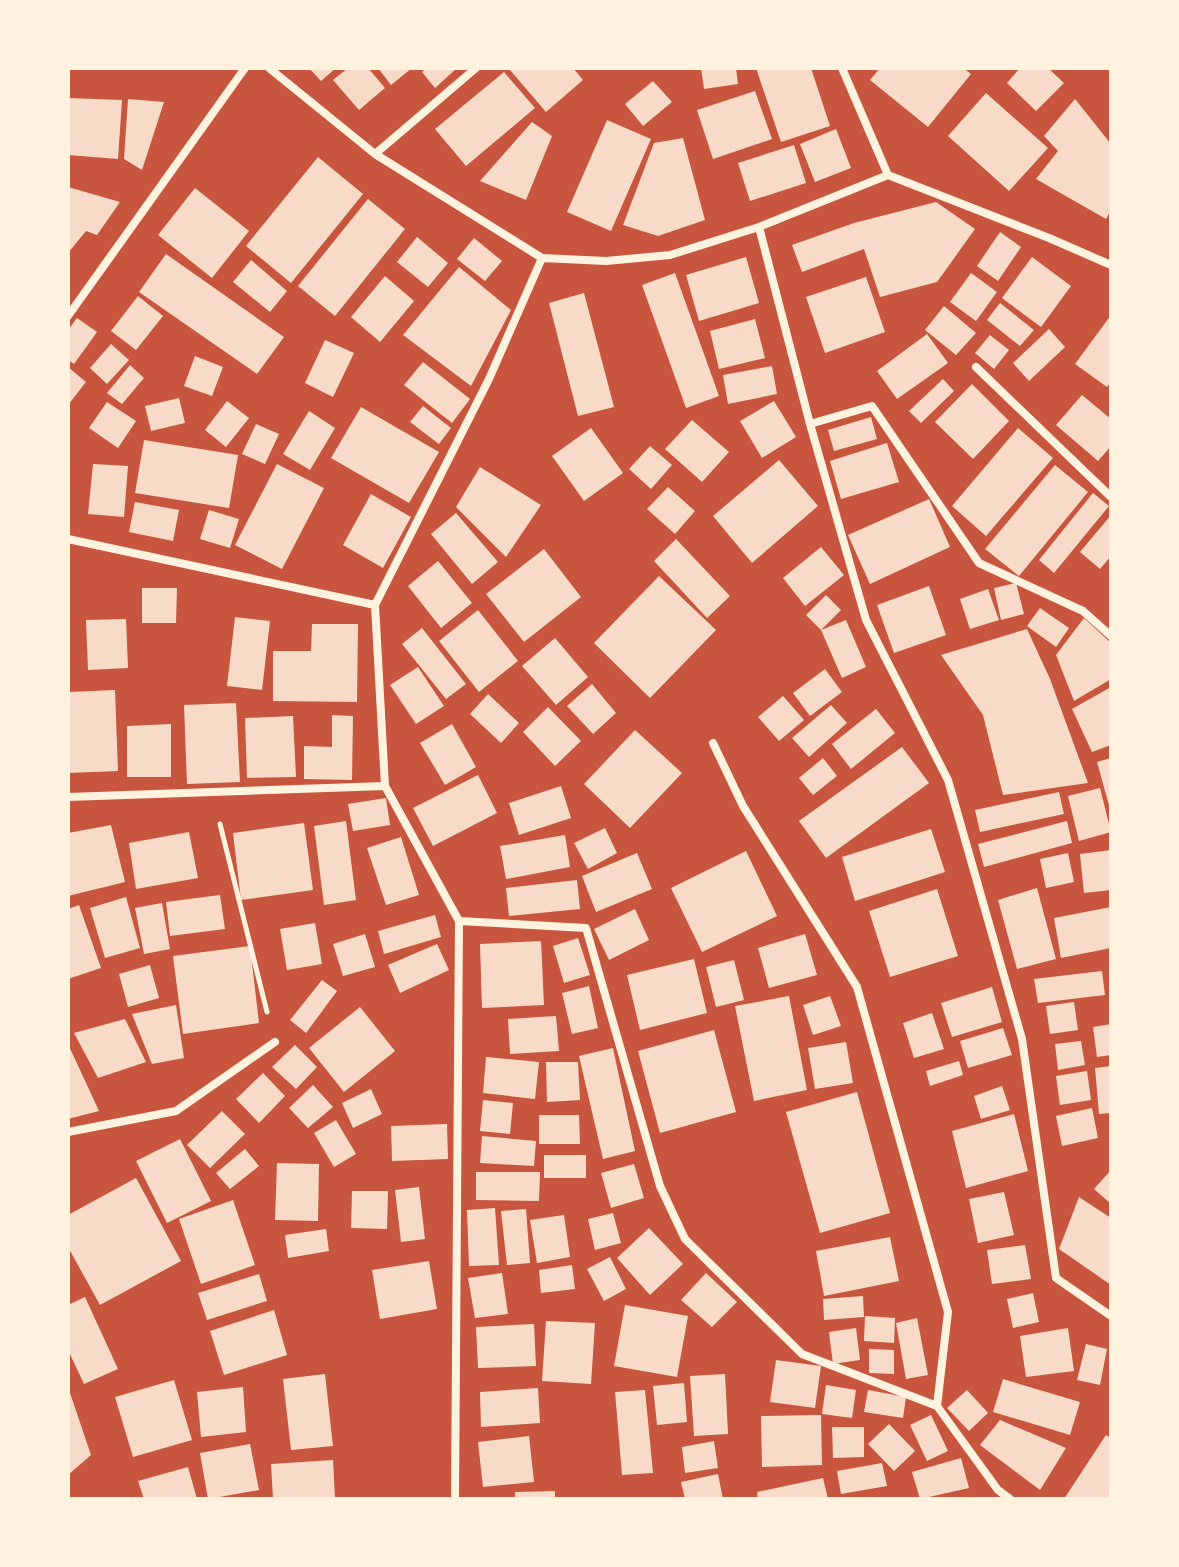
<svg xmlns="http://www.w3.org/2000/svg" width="1179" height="1567" font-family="'Libre Baskerville',serif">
<rect width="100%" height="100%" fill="#c8553d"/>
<path fill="#f7dbc8" d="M309,68h27l-15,13z
M348,68h20l17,20 -26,22 -26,-30z
M378,68h34l-21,17z
M426,68h31l-22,20 -13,-16z
M513,68h60l10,12 -37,32 -36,-42z
M701,68h35l2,16 -34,5z
M756,68h55l19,58 -49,16z
M880,68h83l8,6 -43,53 -58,-47z
M1020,68h28l16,15 -28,28 -29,-28z
M504,72l31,36 -69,58 -31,-37z
M653,81l19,21 -29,24 -18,-22z
M755,91l17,48 -59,20 -16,-49z
M986,93l62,55 -39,43 -61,-55z
M68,98l54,2 -4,59 -50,-4z
M128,99l36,3 -22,68 -18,-11z
M1075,99l36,45v66l-5,9 -70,-40 22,-28 -14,-15z
M607,120l44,19 -40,92 -44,-19z
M532,122l20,14 -26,64 -46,-19z
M836,129l15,39 -36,14 -15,-38z
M683,138l22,82 -47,16 -35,-11 31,-82z
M794,145l12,38 -56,18 -12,-38z
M318,157l45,37 -72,89 -45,-37z
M68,187l52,15 -23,33 -11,-4 -18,22z
M195,188l54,43 -37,47 -54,-43z
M368,199l37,30 -70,87 -37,-30z
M936,202l39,27 -38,53 -57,15 -16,-48 -62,23 -10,-27 62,-22z
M1000,232l21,15 -23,34 -21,-15z
M417,237l31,26 -20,24 -31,-25z
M474,238l28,23 -17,20 -28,-22z
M166,254l118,83 -27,37 -118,-82z
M746,257l13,46 -60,18 -13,-46z
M1032,257l39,29 -30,41 -39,-29z
M251,260l36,31 -17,21 -37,-30z
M459,267l52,43 -40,76 -68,-51z
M675,273l44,123 -33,12 -44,-123z
M971,273l26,19 -21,29 -26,-19z
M385,276l29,25 -34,41 -29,-25z
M866,277l19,55 -60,21 -19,-56z
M584,293l30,114 -36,9 -29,-113z
M138,296l25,20 -27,34 -25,-19z
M1000,303l34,27 -14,16 -33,-26z
M944,306l32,27 -20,22 -31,-25z
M1111,315v67l-4,5 -32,-23z
M77,318l20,14 -23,32 -6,-4v-30z
M755,319l10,39 -46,11 -9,-38z
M1049,329l16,18 -36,34 -16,-18z
M927,334l21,29 -51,36 -20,-28z
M990,335l19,15 -15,19 -19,-16z
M325,340l29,13 -21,44 -28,-14z
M111,344l18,16 -22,24 -17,-16z
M195,356l28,11 -11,29 -28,-10z
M423,362l47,37 -18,24 -48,-38z
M130,365l14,13 -22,26 -15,-11z
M772,366l5,28 -49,10 -5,-29z
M68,367l18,15 -18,23z
M943,379l11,12 -33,32 -12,-12z
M972,384l37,37 -36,38 -38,-37z
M1082,395l29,24v27l-13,15 -42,-36z
M179,398l6,25 -34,8 -6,-25z
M227,401l22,17 -23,29 -21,-17z
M774,401l22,36 -34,21 -22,-37z
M107,402l29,19 -18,27 -29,-20z
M423,406l28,22 -12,16 -29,-22z
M361,407l78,45 -30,51 -78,-45z
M309,411l26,17 -25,42 -27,-16z
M871,417l6,22 -43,12 -6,-21z
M692,420l37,32 -27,30 -37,-33z
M256,424l23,10 -14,30 -23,-10z
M591,428l32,45 -39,28 -32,-45z
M1018,428l35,30 -67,78 -34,-30z
M144,440l94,15 -9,53 -94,-15z
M887,443l12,39 -58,17 -11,-38z
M650,446l22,19 -21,24 -22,-20z
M779,460l39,46 -66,57 -39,-47z
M93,464l35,2 -4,51 -36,-3z
M277,464l47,24 -42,81 -47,-24z
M1055,465l33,27 -69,84 -34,-27z
M480,467l61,38 -35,52 -50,-50z
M668,487l27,24 -20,23 -28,-25z
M1093,493l16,13 -55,67 -15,-13z
M371,494l40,23 -28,51 -40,-23z
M929,499l21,48 -80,37 -22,-49z
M135,502l44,8 -6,31 -44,-9z
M209,510l30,9 -9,29 -30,-9z
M456,513l42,49 -26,22 -41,-50z
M1111,515v41l-11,13 -20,-17z
M676,539l54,57 -23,22 -53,-57z
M821,547l23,28 -39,31 -22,-28z
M544,549l37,48 -57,45 -38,-48z
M438,561l34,42 -31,25 -33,-42z
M659,576l57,54 -66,68 -56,-55z
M1016,583l8,31 -23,6 -7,-32z
M929,586l17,49 -52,18 -17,-48z
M142,588h35l-1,35h-34z
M988,589l11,31 -29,9 -10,-30z
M826,595l15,15 -20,20 -15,-15z
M1040,608l29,20 -13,19 -29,-21z
M478,610l40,51 -39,31 -40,-51z
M235,617l35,4 -8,69 -35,-4z
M1084,618l27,25v36l-37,22 -18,-46z
M126,619l2,49 -40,2 -2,-50z
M846,620l20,47 -24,11 -21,-48z
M312,624h46l-1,78 -84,-1v-50h38z
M422,628l44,56 -20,15 -44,-55z
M1027,629l23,50 38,104 -85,12 -20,-80 -42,-60z
M555,638l33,39 -32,28 -34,-39z
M418,667l26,39 -28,18 -26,-39z
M825,669l17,23 -32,24 -17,-23z
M592,684l24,29 -23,21 -26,-28z
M1111,687v58l-19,7 -20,-43z
M115,690l3,81 -50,2v-81z
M488,694l31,29 -18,20 -31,-29z
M783,696l21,24 -25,21 -21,-24z
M236,703l4,79 -53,2 -3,-79z
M831,705l16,18 -38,34 -17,-19z
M548,707l33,34 -26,25 -32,-34z
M876,709l19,24 -44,36 -19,-25z
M332,715l21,1 -1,64 -48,-1v-33l28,1z
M293,716l3,61 -49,1 -2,-60z
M171,724v53h-44v-51z
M452,724l24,43 -31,18 -25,-42z
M635,730l47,43 -52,55 -46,-44z
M902,747l27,36 -103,75 -27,-37z
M823,758l14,18 -24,19 -14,-17z
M1111,758v51h-1l-13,-47z
M478,775l19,38 -64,33 -20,-38z
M561,786l10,32 -52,17 -10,-32z
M1100,788l11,44 -32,9 -11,-45z
M1059,792l5,22 -84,18 -5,-22z
M386,798l4,27 -37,6 -5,-27z
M346,821l10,79 -32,5 -10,-79z
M1067,821l5,22 -88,24 -6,-23z
M304,823l9,67 -72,10 -8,-67z
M111,825l14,57 -57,14v-63z
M605,828l12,25 -29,16 -14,-26z
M931,829l14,43 -90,29 -13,-44z
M189,832l9,46 -62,11 -7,-46z
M565,835l5,32 -64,12 -6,-33z
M401,837l18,58 -33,10 -19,-57z
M1111,850v40l-27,3 -4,-39z
M746,851l31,65 -75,36 -31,-64z
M637,853l15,36 -56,23 -14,-36z
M1068,853l6,29 -28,6 -6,-29z
M577,880l3,29 -71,7 -3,-28z
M1037,888l19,71 -39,10 -19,-69z
M937,889l21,67 -68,21 -21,-66z
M220,895l5,34 -55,7 -4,-34z
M126,897l14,51 -35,10 -15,-50z
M162,903l8,46 -26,5 -9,-46z
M79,905l22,63 -33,11v-70z
M1111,907v41l-50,10 -7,-40z
M635,909l14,31 -40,20 -15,-31z
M435,915l6,22 -57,17 -6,-23z
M315,923l7,41 -35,6 -7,-41z
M365,934l10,33 -32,9 -10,-32z
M805,934l12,41 -48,13 -11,-40z
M578,938l12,37 -26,8 -11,-37z
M541,941l3,64 -62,3 -2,-64z
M437,944l12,26 -49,23 -12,-28z
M250,946l9,77 -76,11 -10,-78z
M694,959l13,54 -67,17 -13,-55z
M734,960l10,40 -28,7 -10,-40z
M150,965l9,33 -31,9 -9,-33z
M1102,971l3,24 -67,8 -4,-24z
M322,980l15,11 -31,42 -16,-13z
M589,986l9,42 -26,6 -10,-41z
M992,987l10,35 -50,15 -11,-34z
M789,996l18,94 -53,11 -19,-95z
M830,996l11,30 -28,9 -10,-30z
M1074,1002l4,28 -28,4 -4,-28z
M176,1005l8,53 -32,6 -20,-50z
M360,1007l35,44 -51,41 -35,-44z
M932,1013l12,36 -30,9 -11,-35z
M556,1016l3,35 -49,3 -2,-35z
M125,1019l21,43 -48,16 -24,-45z
M1111,1024v31l-14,2 -4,-30z
M1003,1028l9,27 -44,13 -8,-27z
M714,1030l22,82 -76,21 -22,-82z
M1081,1041l4,24 -27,5 -3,-26z
M846,1042l7,41 -38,6 -7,-41z
M68,1044l31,67 -31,8z
M295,1045l22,22 -21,22 -24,-22z
M613,1048l22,103 -32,8 -24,-103z
M486,1057l53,5 -4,37 -52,-6z
M959,1061l4,14 -33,11 -4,-15z
M546,1062h32l2,38 -33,2z
M1111,1066v47l-12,1 -4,-46z
M1087,1071l4,29 -31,5 -4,-29z
M263,1073l22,23 -26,27 -23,-24z
M313,1085l20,22 -25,21 -19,-20z
M1002,1086l8,24 -29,9 -7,-23z
M371,1089l11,25 -29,14 -11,-25z
M857,1092l33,121 -70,20 -34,-121z
M483,1100l30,3 -3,31 -30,-3z
M1092,1108l6,30 -36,8 -6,-30z
M222,1111l23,23 -35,34 -23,-23z
M1014,1114l14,57 -62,17 -14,-57z
M539,1115h40l1,29h-41z
M336,1120l20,34 -22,13 -20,-34z
M447,1124l1,35 -56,2 -1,-35z
M482,1136l54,5 -2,25 -54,-3z
M180,1139l31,62 -44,22 -31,-62z
M245,1149l14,17 -29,23 -14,-16z
M544,1155h42v23h-42z
M277,1163l42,1 -1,57 -43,-1z
M634,1164l10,34 -33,10 -10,-35z
M1111,1170v34l-17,-15z
M476,1172h64l-1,29 -63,-1z
M136,1178l45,83 -81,44 -32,-58v-32z
M419,1187l6,52 -24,3 -6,-52z
M352,1191h36l-1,38 -36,-1z
M1004,1192l10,43 -36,8 -9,-44z
M1079,1197l32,21v67l-52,-36z
M233,1200l22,65 -54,19 -22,-65z
M495,1208l4,57 -30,1 -2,-56z
M526,1209l4,54 -23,2 -6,-54z
M613,1213l8,30 -26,7 -7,-31z
M564,1215l6,42 -33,6 -7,-43z
M649,1228l34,36 -33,31 -33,-37z
M326,1229l3,22 -41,7 -3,-23z
M890,1237l9,44 -75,15 -8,-45z
M1025,1245l6,34 -39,5 -5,-34z
M610,1257l16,32 -22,12 -17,-32z
M429,1261l8,48 -57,10 -8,-49z
M572,1265l3,24 -34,4 -2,-23z
M502,1273l6,41 -33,4 -7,-40z
M706,1273l31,29 -25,25 -31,-27z
M259,1274l8,27 -60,19 -9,-27z
M1033,1293l6,29 -26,6 -6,-29z
M863,1296l1,21 -40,3 -1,-21z
M85,1297l33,72 -34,15 -16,-34v-45z
M625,1305l63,11 -11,61 -63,-11z
M274,1310l13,45 -63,20 -14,-44z
M865,1316l30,2 -1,25 -30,-2z
M917,1318l11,57 -22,4 -10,-56z
M546,1321l49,2 -4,61 -49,-3z
M534,1324l2,42 -58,2 -2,-41z
M856,1328l4,32 -27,4 -4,-32z
M1068,1328l6,43 -48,6 -6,-41z
M1086,1344l21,5 -7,36 -23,-5z
M869,1349l25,1v24l-25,-1z
M776,1360l45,6 -6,42 -45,-6z
M325,1374l8,72 -42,4 -8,-71z
M725,1374l3,60 -34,2 -4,-60z
M1003,1379l77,23 -10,33 -77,-23z
M174,1380l18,60 -59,17 -18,-60z
M684,1383l3,39 -30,3 -4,-39z
M826,1385l30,5 -4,28 -30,-4z
M68,1387l23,68 -23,20z
M243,1387l3,45 -45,5 -4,-45z
M538,1388l2,35 -59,4 -1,-35z
M645,1390l8,83 -31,2 -7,-83z
M868,1390l38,7 -3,21 -39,-6z
M967,1390l21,23 -19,18 -22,-23z
M821,1415l1,50 -60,2 -1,-51z
M931,1415l17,36 -21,10 -17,-36z
M1000,1420l66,28 -26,42 -60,-45z
M889,1424l26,27 -21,20 -26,-27z
M832,1427h32v30l-31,1z
M1106,1435l5,3v61h-47z
M529,1436l5,46 -51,5 -5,-45z
M714,1441l4,27 -33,5 -3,-26z
M250,1444l9,46 -51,9 -8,-46z
M961,1458l8,30 -49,11 -8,-27z
M333,1460l2,39h-62l-2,-35z
M882,1463l5,23 -46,8 -4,-23z
M188,1467l9,32h-53l-6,-18z
M718,1474l5,25h-38l-4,-17z
M823,1478l5,21h-70l-1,-7z
M555,1491v8h-40v-7z"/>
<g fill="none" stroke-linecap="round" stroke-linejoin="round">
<path stroke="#fff3e0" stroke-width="5" d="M220,824l47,188"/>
<path stroke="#fff3e0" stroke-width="8" d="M269,68l106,86 167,104 64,3 64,-6 89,-28 129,-52 161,63 62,27
M842,68l46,107
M375,154l101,-86
M759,227l51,197 56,196 82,160 74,259 34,239 55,38
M68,316l177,-248
M976,367l135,130
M810,424l62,-18 107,157 104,48 28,25
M68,539l307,66
M713,743l30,63 114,181 91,325 -11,94
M68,797l317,-11
M459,921l127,7 74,258 25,53 117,115 135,52 61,84 12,9
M68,1132l108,-21 99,-69
M455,1499l4,-578 -74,-135 -10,-181 114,-226 53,-121"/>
</g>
<rect width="1179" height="1567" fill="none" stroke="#fff3e0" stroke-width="140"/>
</svg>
